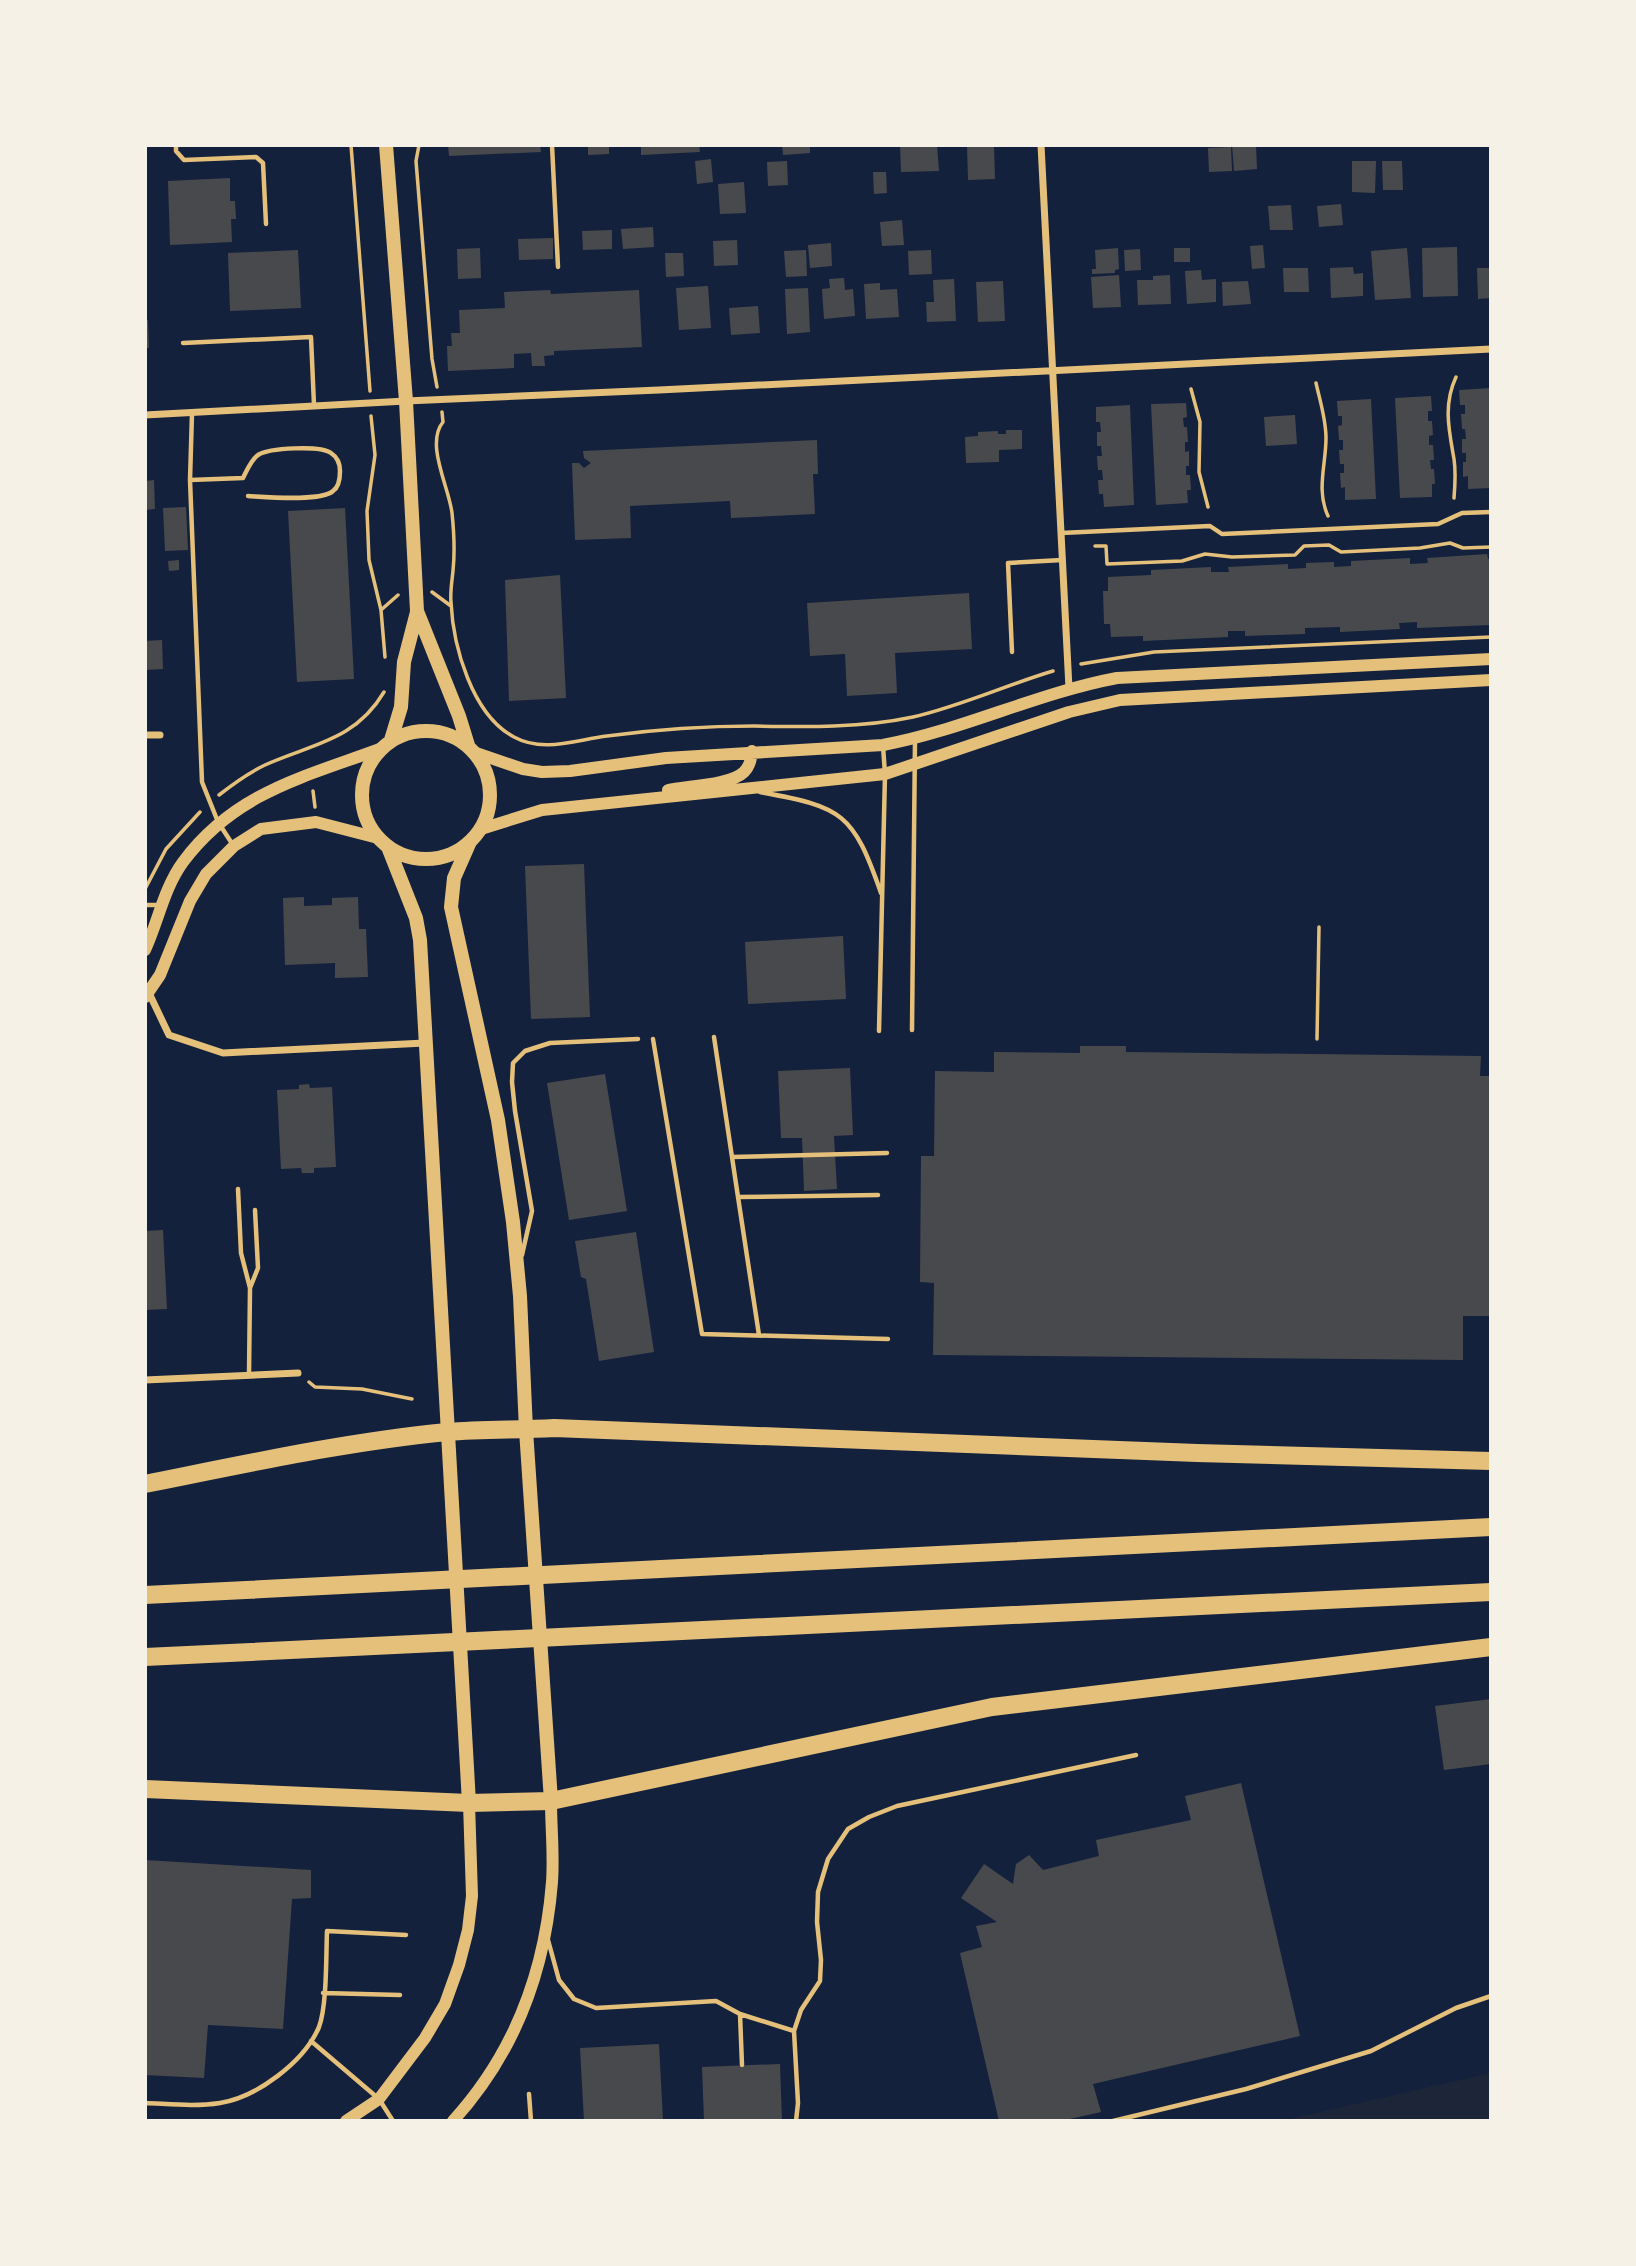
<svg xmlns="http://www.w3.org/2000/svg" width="1636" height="2266" font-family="Ubuntu,sans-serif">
<rect width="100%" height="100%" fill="#14213d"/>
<path fill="#1d2539" d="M1491,2073v48h-210z"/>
<path fill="#48494c" d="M448,145h92l1,7 -92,4z
M588,145h21v9l-21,1z
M641,145h58l1,7 -59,3z
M782,145h28v8l-27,2z
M900,145h37l2,26 -38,1z
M967,145h27l1,34 -27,1z
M1232,145h24l1,24 -23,2z
M1231,147l1,24 -23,1 -1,-24z
M711,159l2,23 -16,2 -2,-23z
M787,161l1,24 -20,1 -1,-24z
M1352,161h24l-1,32 -23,-1z
M1382,161h20l1,29h-20z
M873,172h13l1,21 -13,1z
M230,178v23h5l1,18h-5l1,23 -62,3 -2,-64z
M744,182l2,31 -26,1 -2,-30z
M1341,204l2,21 -24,2 -2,-21z
M1291,205l2,25h-23l-2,-24z
M902,220l2,25 -22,1 -2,-24z
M653,227l1,20 -31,2 -2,-20z
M612,230v19l-29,1 -1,-19z
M553,238v21l-34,1 -1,-21z
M737,240l1,25 -24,1 -1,-25z
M831,243l1,23 -22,2 -2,-23z
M1263,245l2,23 -13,1 -2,-23z
M1457,247l1,49 -35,1 -1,-49z
M480,248l1,30 -23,1 -1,-30z
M1118,248l1,21 -4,1v3l-23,1v-5h4l-1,-19z
M1174,248h16v14h-16z
M1407,248l4,50 -36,2 -4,-49z
M1140,249l1,21 -16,1 -1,-21z
M298,250l3,58 -71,3 -2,-58z
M806,250l1,26 -21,1 -2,-26z
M931,250l1,24 -23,1 -1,-24z
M665,253h18l1,23 -18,1z
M1353,267l1,7 9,-1v23l-32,2 -1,-30z
M1283,268h25l1,24h-25z
M1477,268h14v30l-13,1z
M1201,270l1,10 14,-1v23l-29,2 -2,-33z
M1119,275l2,32 -28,1 -2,-31z
M1170,275l1,29 -33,1 -1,-25h16v-4z
M844,278l1,12 8,-1 2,27 -31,3 -2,-30 8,-1 -1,-9z
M954,279l2,42 -29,1 -1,-20h8l-1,-22z
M1003,281l2,40 -27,1 -2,-40z
M1248,281l3,23 -28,2 -1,-24z
M880,283v7l17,-1 2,28 -33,2 -2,-35z
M708,286l3,42 -32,2 -3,-42z
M808,288l2,44 -23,2 -2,-45z
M550,290l1,4 88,-4 3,57 -88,4v4l-10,1 1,10h-13l-1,-13 -17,1v14l-66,3 -1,-25h5l-1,-13h9l-1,-23 46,-2 -1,-16z
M758,306l2,27 -29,2 -2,-27z
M145,320h3l1,28h-4z
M1491,388v100l-23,1v-13l-5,1v-15h3v-9h-4v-14h4l-1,-10h-3l-1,-15h4v-9h-5l-1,-15z
M1431,396l1,15h-4v10h4l1,14 -4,1v9h4l1,15h-4l1,9h3l1,15h-3v13l-32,1 -5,-100z
M1371,399l5,100 -31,1v-13l-4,1 -1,-15h4v-9h-4l-1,-14h4v-10h-4l-1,-14 4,-1v-9h-4l-1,-15z
M1186,403l1,14 -4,1 1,9h3l1,15h-3v10l4,-1v15h-3v9h4l1,15h-4l1,13 -32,2 -5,-101z
M1130,405l4,100 -30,2 -1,-13h-4l-1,-14h5l-1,-10h-4l-1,-14h5l-1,-10h-4v-14h4l-1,-10h-4v-15z
M1295,415l2,29 -31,2 -2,-29z
M1006,430h16v19l-23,1v12l-33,1 -1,-26 13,-1v-4l20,-1v3h8z
M817,440l1,34h-5l2,40 -84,4 -1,-17 -100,5 1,32 -56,2 -3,-77h7l5,5 7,-5 -7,-5 -1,-7z
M154,480l1,29 -10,1v-29z
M186,507l2,43 -23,1 -2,-43z
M345,508l9,171 -57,3 -9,-171z
M1487,554l1,5h3v66l-74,3v-6l-18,1 1,6 -60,3v-5l-35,1v6l-60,2v-5h-17v6l-85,4v-5l-32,1 -1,-13h-6l-1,-33h5v-14l43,-2v-5l60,-3v5h18l-1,-5 60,-3v5l18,-1v-5l28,-1v5l17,-1v-5l59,-3v6l18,-1 -1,-5z
M179,560v10l-10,1 -1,-10z
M560,575l6,123 -57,3 -4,-121z
M969,593l3,56 -77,4 2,40 -50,3 -2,-42 -35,2 -3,-53z
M162,640l1,29 -18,1v-29z
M584,864l6,153 -59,2 -6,-153z
M304,897v9l28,-1v-7l26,-1 1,32h7l2,48 -33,1v-15l-50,2 -2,-67z
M843,936l3,63 -98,5 -3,-62z
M1080,1046h46v6l355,4 -1,20h11v240h-28v44l-530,-5 1,-72 -14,-1 1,-126h13l1,-85 59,1v-20l86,1z
M850,1068l3,67 -19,1 3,53 -33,2 -2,-53h-21l-3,-67z
M605,1074l22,137 -58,9 -22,-137z
M309,1084l1,4 22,-1 4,80 -22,1v5h-12l-1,-5 -20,1 -4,-79 22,-1v-4z
M163,1230l4,79 -22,1v-79z
M636,1232l18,120 -55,9 -13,-82 -5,-2 -6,-36z
M1491,1699v65l-47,6 -9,-64z
M1241,1783l59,253 -207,48 8,28 -40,9h-62l-39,-168 22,-6 -6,-21 21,-4 -36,-24 23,-34 29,20 3,-20 13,-9 14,15 56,-14 -3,-16 95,-20 -6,-24z
M145,1860l166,10v28l-19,1 -9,130 -75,-4 -4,53 -59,-3z
M659,2044l4,77h-79l-4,-73z
M780,2064l2,57h-78l-2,-54z"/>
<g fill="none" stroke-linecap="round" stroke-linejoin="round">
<path stroke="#e5c07b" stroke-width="3.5" d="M351,145l19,246
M419,145l-3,16 16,198 5,28
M1316,383c4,18 10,36 10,55 0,27 -10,52 2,78
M1191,389l9,33 -1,50 9,35
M442,412l1,10c-18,22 6,65 9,91 2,19 3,39 1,58 -1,10 -3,21 -2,31 2,44 21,113 63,135 29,16 61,3 93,-1 45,-6 102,-10 147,-10 52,1 108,2 159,-9 48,-11 93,-32 140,-46
M371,416l4,39 -8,56 2,49 12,50 4,47
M1454,498c1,-12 2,-26 0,-39 -5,-29 -11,-54 2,-82
M1095,546h11l1,18 75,-3 23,-7 27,3 63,-2 9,-9 25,-1 12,7 79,-4 30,-5 13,5 28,-1
M432,592l19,14
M381,610l17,-15
M1081,664l73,-12 337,-15
M313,791l2,16
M219,795c14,-11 29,-22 46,-30 46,-21 90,-24 119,-73
M145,889l21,-40 34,-37
M1317,1039l2,-112
M309,1382l6,5 47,2 50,10"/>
<path stroke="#e5c07b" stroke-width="4.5" d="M176,145v6l8,9 72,-3 7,6 3,61
M552,145l6,122
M183,343l128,-6 3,68
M192,413l-2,67 12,302 16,40 15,23
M190,480l53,-2c4,-8 8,-18 15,-23 11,-7 62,-10 73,-2 6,4 9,11 9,18 0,7 -1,16 -7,20 -12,11 -67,6 -85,5
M1061,533l149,-7 12,8 216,-10 24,-11 29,-1
M1012,652l-4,-89 54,-3
M760,792c83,15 93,21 121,101
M145,905h16
M912,1030l3,-290
M879,1031l6,-257 -2,-28
M714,1037l24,160 140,-2
M653,1039l49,295 186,5
M732,1157l155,-4
M238,1189l3,64 9,35 -1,87
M738,1197l21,138
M522,1255l10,-44 -17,-100 -3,-29 1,-19 12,-12 25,-8 88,-4
M250,1288l8,-20 -3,-58
M548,1940l11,40 15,19 22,9 120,-7 24,13 2,51
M323,1993l77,2
M740,2014l54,17
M311,2041l68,58 14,22
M529,2094l2,27
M145,2103c25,1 50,4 75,0 37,-6 84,-41 99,-76 8,-21 7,-71 8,-96l79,4
M796,2121l2,-18 -4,-72 7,-21 19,-29 1,-21 -4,-38 1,-30 10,-33 20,-30 21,-12 28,-11 239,-51
M1113,2121l133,-32 125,-38 85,-43 35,-12"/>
<path stroke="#e5c07b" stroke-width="7" d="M1041,145l28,543
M145,415l261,-14 253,-11 832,-41
M145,735h15
M149,993l20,42 54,18 202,-10
M145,1380l153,-7"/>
<path stroke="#e5c07b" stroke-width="12" d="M476,753l47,16 19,3 28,-1 96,-13 217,-13c80,-15 154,-52 234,-67l374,-19
M668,790c19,-4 63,-5 76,-18 6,-6 7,-13 8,-21
M481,829l61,-19 343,-36 184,-62 51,-12 371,-20
M145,950c13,-28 19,-62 38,-88 51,-69 121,-85 197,-113
M145,997l15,-22 30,-74 16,-27 28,-28 27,-17 55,-7 62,16
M346,2121l33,-22 46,-61 20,-34 14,-39 9,-35 4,-34 -3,-93
M453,2121c61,-67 92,-150 99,-239 2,-27 -1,-54 -1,-81"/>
<path stroke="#e5c07b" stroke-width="14" d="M386,145l20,256 11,210 42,105 9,29
M362 795a64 64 0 1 1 128 0a64 64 0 1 1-128 0Z
M391,740l10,-33 3,-45 13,-50
M469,844l-15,34 -3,29 47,213 15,102 7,74 6,134 25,371
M388,847l28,71 4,22 49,863"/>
<path stroke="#e5c07b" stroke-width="18" d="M145,1484c100,-20 200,-42 302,-52 35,-3 71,-2 107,-4l643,25 294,8
M145,1595l1346,-68
M145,1657l1346,-65
M145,1789l324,14 82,-2 441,-94 499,-60"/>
</g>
<rect width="1636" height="2266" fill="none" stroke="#f6f1e7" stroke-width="294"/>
</svg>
